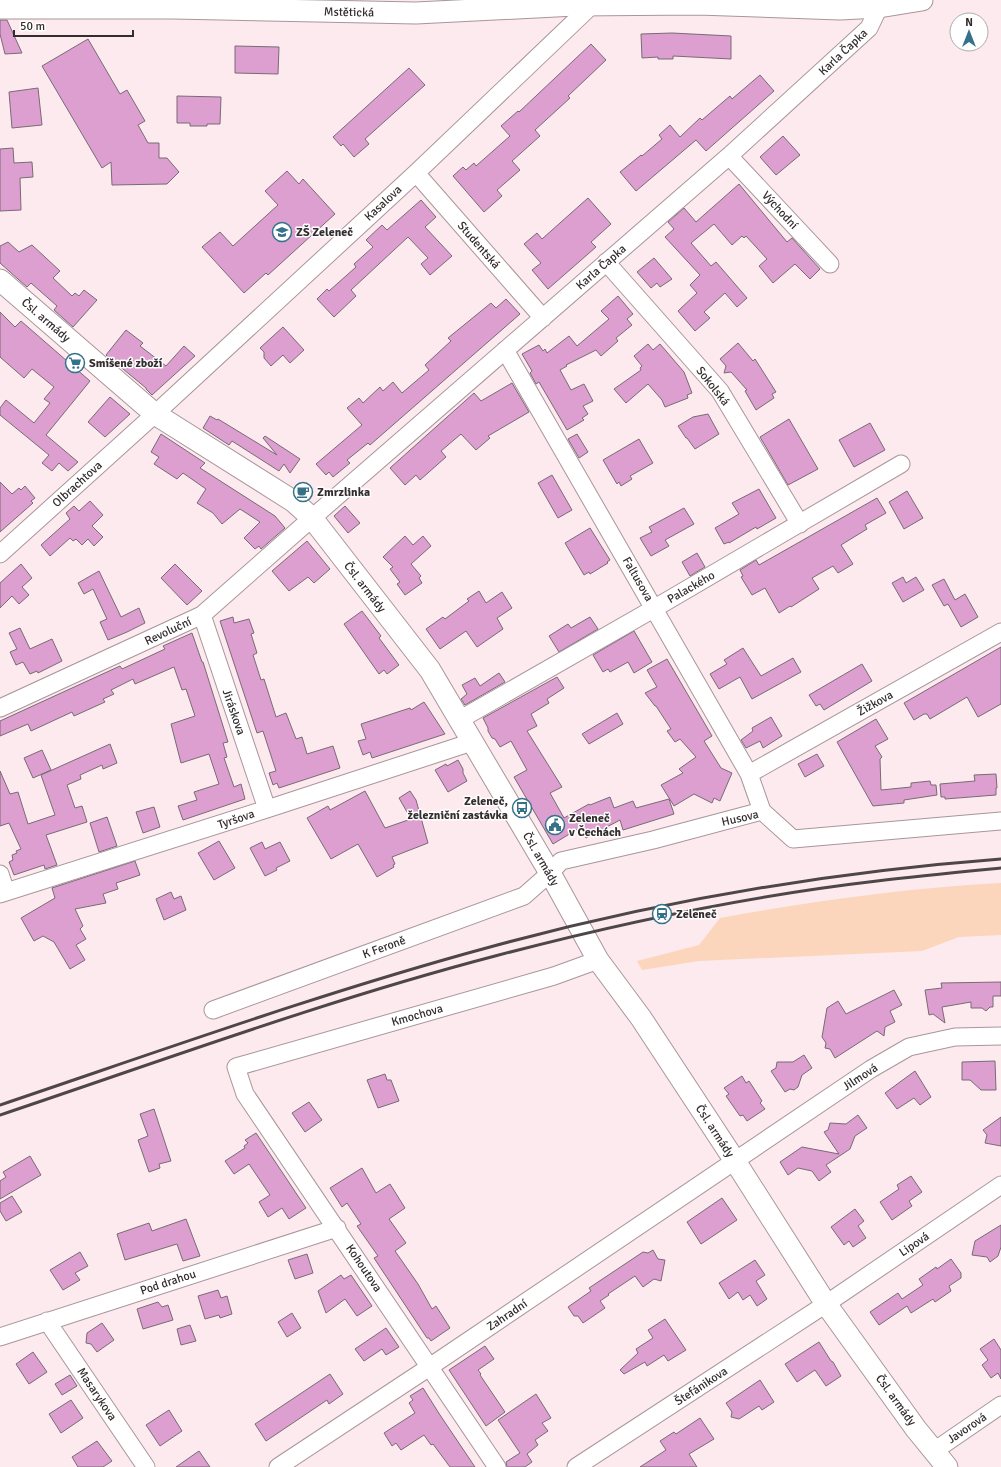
<svg xmlns="http://www.w3.org/2000/svg" width="1001" height="1467" font-family="Signika,sans-serif">
<rect width="100%" height="100%" fill="#fdeaee"/>
<path fill="#fbd6bd" d="M1001,883v52l-42,2 -37,14 -223,10 -57,9 -5,-9 62,-16 21,-27c93,-17 186,-30 281,-35z"/>
<path fill="#dc9fcf" stroke="#786b75" d="M0,20h7l15,33 -17,1 -5,-20z
M672,33l59,3v23l-58,-3v3h-15v-2l-16,1 -1,-24z
M88,39l32,55 7,-4 18,31 -7,4 10,18h11v15h8l12,14 -12,12 -55,1 -1,-23 -9,6 -60,-102z
M591,44l15,16 -38,36 2,2 -35,32 5,6 -28,25 8,9 -23,20 5,6 -18,16 -31,-36 10,-9 3,3 8,-7 2,3 34,-30 -9,-10 17,-15 1,1z
M235,46l44,1 -1,27 -43,-1z
M409,68l16,17 -60,54 4,5 -15,13 -11,-13 -2,2 -8,-9z
M760,75l14,16 -68,60 -10,-11 -60,51 -16,-19 21,-17 1,1 20,-17 -3,-4 11,-10 10,12 20,-19 2,2 28,-24 2,3z
M38,88l4,37 -30,3 -3,-36z
M177,96l44,1 -1,27h-13v2h-17v-3h-13z
M783,136l17,19 -24,20 -16,-18z
M13,148l1,15 18,-1 1,15 -13,1 1,32 -21,1v-62z
M287,171l12,13 4,-5 32,35 -67,61 -2,-2 -22,20 -42,-46 18,-15 13,14 45,-41 -13,-14z
M739,184l48,58 5,-4 28,31 -10,10 -15,-15 -22,19 -14,-17 8,-7 -21,-23 -2,2 -2,-2 -10,9 -18,-21 -23,19 20,23 5,-4 31,36 -10,9 -12,-14 -21,19 6,6 -15,13 -17,-20 19,-18 -7,-8 10,-10 -35,-38 9,-8 -6,-7 16,-14 12,14z
M588,198l23,26 -20,18 5,5 -48,42 -16,-19 9,-7 -17,-19 13,-11 5,6z
M421,200l15,17 -11,10 27,29 -22,19 -9,-11 7,-6 -20,-21 -57,53 5,6 -22,21 -17,-18 10,-10 2,2 27,-24 -2,-3 19,-17 -7,-7 16,-15 5,5z
M8,242l11,10 13,-7 28,26 -7,7 19,18 3,-3 4,3 5,-6 13,10 -24,27 -19,-17 3,-4 -26,-23 -4,4 -27,-24v-17z
M654,258l18,21 -12,8 -3,-4 -6,5 -14,-16z
M618,296l15,18 -6,5 5,6 -16,13 2,3 -17,15 -5,-6 -30,15 1,1 -7,4 11,20 13,-6 9,17 -10,5 5,8 -6,4 2,2 -17,10 -28,-48 -3,2 -6,-11 2,-2 -10,-17 17,-9 4,6 2,-2 2,4 22,-17 8,10 32,-27 -8,-8z
M506,299l14,15 -150,131 -2,-2 -21,17 3,3 -17,14 -4,-5 -3,3 -10,-11 46,-39 -15,-17 12,-10 4,5 17,-16 3,4 10,-9 9,11 27,-23 -4,-5 26,-24 -3,-3 43,-35 5,5z
M0,312l15,15 6,-6 69,60 -44,54 32,27 -10,9 -9,-8 -7,8 -10,-8 7,-8 -49,-40v-7l6,-8 28,23 16,-20 -6,-4 10,-12 -22,-18 -8,9 -24,-21z
M283,327l21,23 -14,13 -7,-8 -12,11 -7,-8v-6l-4,-4z
M126,330l17,13 -3,3 26,20 18,-20 11,10 -43,39 -6,-6v-1l-40,-33z
M738,343l15,18 2,-2 21,33 -4,2 2,4 -18,12 -11,-19 2,-1 -16,-18 -7,1 2,-7 -6,-7z
M648,344l5,6 7,-6 24,28 8,21 -5,2 1,3 -23,9 -3,-7 -14,-16 -22,19 -12,-14 27,-19 -1,-2 2,-2 -8,-10z
M512,383l17,29 -41,24 2,2 -14,12 -15,-16 -20,17 5,6 -26,23 -4,-5 -11,10 -15,-17 84,-75 7,8z
M110,397l20,17 -25,23 -17,-15z
M708,414l11,20 -24,15 -8,-11h-1l-8,-12 15,-9z
M210,416l7,4 1,-1 59,36 -14,-17 2,-2 35,23 -10,14 -6,-9 -5,7 -47,-30 -3,4 -26,-17z
M789,419l29,50 -30,16 -28,-48z
M870,423l15,27 -31,17 -15,-27z
M161,434l44,29 -5,5 75,48 10,12 -24,21 -2,-3 -4,3 -11,-11 16,-16 -20,-13 -18,15 -9,-11 -16,-10 9,-14 -23,-16 -6,6 -23,-15 5,-7 -8,-5z
M577,434l11,18 -9,6 -11,-19z
M639,439l14,24 -23,13 2,3 -11,7 -2,-4 -2,2 -14,-24z
M552,475l20,35 -14,8 -20,-35z
M0,482l12,12 7,-6 2,2 4,-4 10,12 -4,3 2,2 -33,29z
M759,489l17,29 -19,11 -1,-2 -27,16v-1l-5,2 -9,-16 24,-14 -7,-11z
M907,491l16,27 -19,11 -15,-27z
M877,498l9,15 -21,12 2,4 -26,16 12,19 -15,9 -5,-7 -21,12 7,11 -28,18 -1,-1 -11,7 -14,-25 -13,7 -11,-18 2,-1 -3,-6 16,-10 3,5z
M90,501l13,14 -11,11 11,11 -9,9 -6,-7 -6,6 -6,-6 -3,2 -3,-3 -20,18 -9,-11 29,-26 -4,-6 8,-7 5,5z
M345,506l15,17 -12,10 -14,-17z
M684,508l10,16 -29,16 4,6 -18,10 -11,-18 12,-6 -3,-5z
M590,528l20,32 -3,2 1,1 -18,11 -1,-2 -5,3 -19,-32z
M405,536l8,9 10,-9 8,10 -20,18 10,12 -2,2 3,5 -17,12 -8,-11 3,-2 -10,-13 3,-2 -10,-10z
M307,541l23,28 -16,14 -6,-6 -19,14 -17,-20z
M697,553l8,14 -15,9 -8,-14z
M21,564l11,14 -10,9 7,8 -10,9 -7,-8 -12,12v-25z
M175,564l27,27 -15,14 -26,-27z
M99,571l22,46 18,-9 6,15 -18,9 -19,8 -8,-18 7,-3 -14,-30 -9,5 -6,-11z
M903,577l3,6 10,-6 8,13 -21,12 -11,-19z
M944,579l11,21 10,-6 13,23 -17,10 -13,-23 -4,2 -12,-21z
M479,591l7,12 16,-11 10,16 -15,10 6,11 -26,18 -11,-16 -26,18 -14,-20 17,-12 2,2 24,-18 -2,-2z
M362,611l19,25 -2,2 20,27 -12,9 -3,-4 -5,4 -35,-50z
M233,617l1,6 15,-4 5,14 -3,1 6,19 -4,2 8,25 3,-1 12,38 10,-4 10,26 6,-2 5,17 26,-8 7,22 -61,20 -2,-5 -4,2 -4,-12 7,-2 -13,-40 -6,2 -37,-112z
M590,617l8,12 -39,23 -10,-16 19,-12 3,4z
M20,628l10,21 22,-10 10,22 -24,12 -1,-2 -7,3 -7,-12 -7,3 -6,-13 7,-3 -8,-16z
M634,631l18,31 -18,11 -6,-11 -18,10 -2,-3 -5,3 -10,-17z
M192,633l10,29h1l25,80 -5,1 4,14 -3,1 10,29 7,-3 4,15 -62,21 -5,-14 19,-6 -3,-8 25,-8 -10,-30 -28,9 -10,-39 24,-8 -9,-27 -4,1 -8,-23 -39,17 -2,-5 -22,11 3,4 -11,5 2,3 -31,14 -2,-4 -41,19 -3,-7 -28,12v-15l120,-55 2,3 43,-20 -2,-3z
M1001,647v57l-23,13 -11,-20 -37,22 -3,-5h-3l-10,6 -10,-17z
M743,648l18,28 32,-18 8,14 -49,27 -12,-22 -21,12 -9,-15 17,-10 -3,-4z
M667,659l45,77 -8,5 17,27 11,5 -12,28 -6,-3 -2,5 -18,-9 -20,12 -13,-21 22,-12 -4,-4 17,-12 -16,-18 -5,3 -8,-11 4,-2 -15,-23h-1l-10,-13 12,-6 -10,-17z
M862,664l10,17 -48,29 -4,-6 -4,2 -7,-11z
M499,673l6,9 -40,23 -4,-6 6,-5 -5,-9 13,-7 5,8z
M557,677l7,11 -17,11 2,4 -18,11 6,12 -10,5 35,56 -12,6 14,25 25,-14 1,1 20,-8 4,11 19,-7 3,7 33,-9 5,15 -51,16 -3,-10 -34,18 -5,-11 -28,17 -39,-67 13,-7 -16,-29 -11,6 -5,-8 -3,-1 -4,-7v-3l-5,-10z
M424,702l21,32 -73,24 -2,-6 -7,3 -5,-14 8,-2 -5,-15 49,-16 1,2z
M617,713l6,11 -34,20 -7,-10z
M771,717l11,19 -19,12 -3,-7 -14,7 -5,-8 12,-9 -1,-3z
M876,719l12,20 -13,7 7,11 -2,2 1,31 30,-3v-4l19,-2 1,4h5l1,10 -33,5v3l-31,3 -36,-64z
M110,744l7,19 -14,6 -1,-4 -22,10 1,4 -14,6 8,23 7,-2 5,16 -41,13 11,30 -12,4 -1,-4 -30,10 -5,-13 4,-2 -1,-5 5,-2 -1,-2 5,-2 -12,-26 -9,3v-55l10,23 8,-2 10,32 27,-9 -14,-40z
M42,750l9,20 -18,8 -9,-20z
M817,754l7,12 -19,11 -7,-13z
M458,760l5,9v4l4,8 -19,11 -13,-22 11,-6 1,2z
M996,774l1,14h-1v7l-51,4v-2h-4l-1,-13 35,-3 -1,-6z
M365,791l20,37 26,-9 -12,-21 11,-7 6,9 12,43 -36,14 3,7 -2,1 1,2 -17,10 -19,-33 -27,15 -24,-41 21,-12 2,4z
M154,807l6,20 -17,6 -7,-21z
M107,817l10,29 -18,6 -9,-29z
M219,841l16,27 -21,12 -16,-27z
M262,842l3,7 15,-7 10,19 -14,7 1,2 -12,6 -15,-28z
M135,861l5,14 -24,8 2,6 -15,5 3,9 -31,6 8,17 -3,3 6,10 -10,6 9,15 -15,9 -16,-27 -11,-6 -9,5 -13,-23 34,-20 -3,-10z
M171,892l3,7 7,-3 5,14 -22,10 -8,-21z
M1001,982v14h-8v11h-3l-4,4 -4,-3h-11v-6l-29,5 3,16 -12,-9 -4,1 -4,-25 17,-2 -1,-5z
M894,990l8,15 -12,6 5,11 -10,5 -1,9 -7,-5 -42,27 -5,-9 -5,-1 1,-5 -4,-6 5,-29 11,-7 8,13z
M804,1055l8,13 -10,7 -4,12 -4,3 -4,-1 -5,3 -14,-21 5,-3 1,-6h16z
M995,1061l1,29h-15l-11,-10h-8v-18z
M915,1071l16,26 -11,8 -6,-7 -17,11 -12,-16z
M385,1074l2,6h4l8,21 -21,7 -11,-28z
M742,1076l4,7 3,-2 13,20 -2,2 5,6 -18,12 -4,-6 -3,1 -14,-20 3,-2 -5,-6z
M309,1102l13,18 -17,12 -13,-19z
M154,1109l17,52 -12,3 1,4 -11,4 -11,-32 10,-4 -8,-22z
M858,1115l9,13 -12,8 -5,13 -24,16 5,7 -12,9 -7,-10 -14,-3 -10,7 -8,-13 22,-15 37,7 -15,-22 4,-2 2,-7 16,1z
M1001,1117v29l-16,-3 2,-8 -4,-5z
M256,1133l50,75 -17,11 -7,-11 -14,9 -9,-15 11,-7 -21,-31 -15,10 -9,-13 20,-13 -1,-2 4,-3 -3,-3z
M30,1156l11,19 -41,24v-18l6,-4 -3,-5z
M362,1168l14,25 14,-9 15,24 -16,11 17,24 -11,8 23,33 14,25 4,-3 14,22 -19,13 -2,-3h-2l-53,-80 4,-2 -21,-30 4,-2 -14,-21 -5,4 -12,-19z
M911,1176l11,16 -13,9 3,5 -20,14 -12,-18 19,-13 -2,-4z
M12,1196l10,16 -16,9 -6,-10v-8z
M722,1198l15,22 -36,24 -14,-22z
M855,1209l9,12 -6,5 8,12 -13,9 -4,-6 -5,4 -13,-18z
M186,1219l14,37 -17,5 -6,-17 -52,16 -8,-26 32,-11 3,8z
M1001,1225v22l-3,9 -8,6 -3,-5 -15,-2 3,-14z
M653,1250l5,9 7,1 -4,21 -7,-2 -11,8 -8,-11 -27,18 1,1 -9,6 5,7 -22,15 -5,-7h-4l-6,-9 23,-16 -2,-3 54,-36 5,1z
M80,1252l8,14 -13,7 5,7 -17,10 -13,-20z
M307,1254l6,19 -18,6 -7,-19z
M951,1259l10,14v5l-12,8 2,5 -16,11 -2,-3 -22,14 -4,-7 -28,19 -9,-13 28,-19 4,6 21,-14 -4,-6 17,-12 1,2z
M755,1260l10,15 -9,6 11,18 -10,7 -7,-11 -7,5 -5,-8 -9,7 -10,-16z
M341,1275l3,4 7,-4 21,31 -15,10 -12,-17 -19,14 -8,-22z
M218,1290l3,8 6,-2 5,18 -12,4 -1,-3 -14,4 -7,-23z
M158,1302l4,5 6,-2 5,15 -30,9 -6,-20z
M292,1313l9,15 -14,9 -9,-15z
M665,1319l21,31 -18,11 -4,-6 -17,11 -2,-4 -21,12 -4,-4 18,-17 -2,-4 17,-11 -5,-8z
M102,1323l12,17 -17,12 -6,-8 -5,-1 1,-10z
M190,1325l6,16 -15,4 -4,-16z
M386,1328l13,19 -13,8 -4,-6 -18,12 -9,-12z
M994,1339l7,11v29l-3,-6 -7,5 -9,-13 6,-5 -8,-11z
M819,1342l12,19 2,1 8,14 -15,10 -11,-16 -18,12 -12,-18z
M485,1346l9,13 -16,11 3,4 -1,1 25,37 -19,14 -37,-56z
M33,1352l14,20 -18,12 -13,-20z
M330,1374l13,20 -14,10 -2,-4 -61,41 -11,-17z
M70,1375l7,11 -15,9 -7,-11z
M760,1380l14,22 -12,8 -3,-4 -20,13 -8,-2 1,-5 -6,-9z
M423,1388l17,27 35,52h-25l-17,-23 -2,1 -7,-10 -23,15 -5,-7 -4,3 -8,-13 31,-20 -6,-10 4,-3 -3,-4z
M536,1394l15,24 -9,5 6,8 -13,9 3,5 -11,9 5,8 -7,5h-18l-1,-5 14,-9 -22,-33z
M71,1400l12,18 -22,15 -12,-19z
M169,1410l13,21 -22,15 -14,-21z
M700,1418l14,21 -25,15 8,13h-57l26,-17 -6,-9 14,-9 2,2z
M97,1441l15,20 -9,6h-25l-6,-10z
M199,1451l11,16h-34z"/>
<g fill="none" stroke-linecap="round" stroke-linejoin="round">
<defs>
<path id="minor" d="M729,156l101,108
M416,173l127,145
M606,262l114,129 80,133
M505,350l244,424 13,37 31,28 208,-18
M0,554l155,-140 261,-241 176,-168
M202,615l65,194
M0,708l202,-93 110,-97 417,-362 140,-128 10,-21
M459,720l196,-112 246,-144
M749,774l252,-142
M0,874l6,18
M0,894l267,-85 205,-67
M213,1010l311,-114 26,-23 11,-12 92,-21 109,-29
M47,1321l99,146
M0,1337l337,-109
M934,1451l67,-46
M278,1467l153,-101 440,-297 38,-22 46,-10 46,-1
M497,1467l-252,-373 -9,-27 318,-91 44,-16
M576,1467l250,-163 175,-119"/>
<path id="tertiary" d="M0,8h173l243,5 159,-8 123,-1 142,5 39,-2 43,-7
M0,280l155,134 138,87 19,17 118,152 120,203 48,87 43,58 94,143 91,143 90,125 31,38"/>
</defs>
<use href="#minor" stroke="#a8969b" stroke-width="19"/>
<use href="#tertiary" stroke="#a8969b" stroke-width="23"/>
<use href="#minor" stroke="#fff" stroke-width="17"/>
<use href="#tertiary" stroke="#fff" stroke-width="21"/>
<path stroke="#4e4648" stroke-width="3" d="M0,1105c163,-55 324,-113 490,-158 165,-45 340,-75 511,-88
M0,1115c164,-55 327,-115 495,-159 125,-33 253,-60 382,-75 41,-5 83,-9 124,-13"/>
</g>
<defs>
<symbol id="school-ring" viewBox="-11 -11 22 22"><circle r="9.5" fill="#fff" stroke="#357289" stroke-width="1.5"/><path d="M0-5L7-2L0 1L-7-2ZM-4 1L0 2.5L4 1V4Q0 6-4 4Z" fill="#357289"/></symbol>
<symbol id="supermarket-ring" viewBox="-11 -11 22 22"><circle r="9.5" fill="#fff" stroke="#357289" stroke-width="1.5"/><path d="M-6-5.5h2.5l.6 2H6L4.5 2H-2.5L-4.4-4H-6ZM-1.5 3.2a1.3 1.3 0 1 0 .1 0ZM3 3.2a1.3 1.3 0 1 0 .1 0Z" fill="#357289"/></symbol>
<symbol id="cafe-ring" viewBox="-11 -11 22 22"><circle r="9.5" fill="#fff" stroke="#357289" stroke-width="1.5"/><path d="M-5.5-4.5H6V0H3Q3 3.5 0 3.5H-2.5Q-5.5 3.5-5.5 0ZM3-3.2v2h1.7v-2ZM-6 4.5H4V6H-6Z" fill="#357289"/></symbol>
<symbol id="bus-ring" viewBox="-11 -11 22 22"><circle r="9.5" fill="#fff" stroke="#357289" stroke-width="1.5"/><path d="M-5-6H5V4H4V6H2V4H-2V6H-4V4H-5ZM-3.5-4V0h7V-4ZM-3.5 1.2v1.5H-2V1.2ZM2 1.2v1.5H3.5V1.2Z" fill="#357289"/></symbol>
<symbol id="civic-ring" viewBox="-11 -11 22 22"><circle r="9.5" fill="#fff" stroke="#357289" stroke-width="1.5"/><path d="M-.6-6.5H3V-4.5H.6V-3L4-1V1h2V6H-6V1h2V-1L-.6-3ZM-1.2 2.5V6h2.4V2.5Z" fill="#357289"/></symbol>
<symbol id="station-ring" viewBox="-11 -11 22 22"><circle r="9.5" fill="#fff" stroke="#357289" stroke-width="1.5"/><path d="M-3-6H3Q5-6 5-4V2Q5 4 3 4L4.5 6H3L1.5 4h-3L-3 6H-4.5L-3 4Q-5 4-5 2V-4Q-5-6-3-6ZM-3.5-4v3h7v-3ZM-3.5 1v1.5H-2V1ZM2 1v1.5H3.5V1Z" fill="#357289"/></symbol>
</defs>
<g fill-rule="evenodd">
<use href="#school-ring" x="271" y="221" width="22" height="22"/>
<use href="#supermarket-ring" x="64" y="352" width="22" height="22"/>
<use href="#cafe-ring" x="292" y="481" width="22" height="22"/>
<use href="#bus-ring" x="511" y="797" width="22" height="22"/>
<use href="#civic-ring" x="544" y="814" width="22" height="22"/>
<use href="#station-ring" x="651" y="903" width="22" height="22"/>
</g>
<g text-anchor="middle" stroke-width="3" stroke-linejoin="round" paint-order="stroke">
<g font-size="12" fill="#342d2f" stroke="#fff">
<text transform="translate(349 12) rotate(1)" y="4">Mstětická</text>
<text transform="translate(843 52) rotate(-43)" y="4">Karla Čapka</text>
<text transform="translate(383 203) rotate(-43)" y="4">Kasalova</text>
<text transform="translate(780 210) rotate(47)" y="4">Východní</text>
<text transform="translate(479 245) rotate(49)" y="4">Studentská</text>
<text transform="translate(601 267) rotate(-41)" y="4">Karla Čapka</text>
<text transform="translate(46 320) rotate(41)" y="4">Čsl. armády</text>
<text transform="translate(713 386) rotate(52)" y="4">Sokolská</text>
<text transform="translate(77 484) rotate(-42)" y="4">Olbrachtova</text>
<text transform="translate(638 579) rotate(60)" y="4">Faltusova</text>
<text transform="translate(365 587) rotate(52)" y="4">Čsl. armády</text>
<text transform="translate(691 587) rotate(-30)" y="4">Palackého</text>
<text transform="translate(168 631) rotate(-25)" y="4">Revoluční</text>
<text transform="translate(875 703) rotate(-29)" y="4">Žižkova</text>
<text transform="translate(234 712) rotate(71)" y="4">Jiráskova</text>
<text transform="translate(740 818) rotate(-13)" y="4">Husova</text>
<text transform="translate(236 819) rotate(-18)" y="4">Tyršova</text>
<text transform="translate(541 859) rotate(60)" y="4">Čsl. armády</text>
<text transform="translate(384 947) rotate(-20)" y="4">K Feroně</text>
<text transform="translate(417 1015) rotate(-16)" y="4">Kmochova</text>
<text transform="translate(860 1077) rotate(-33)" y="4">Jilmová</text>
<text transform="translate(715 1131) rotate(57)" y="4">Čsl. armády</text>
<text transform="translate(914 1244) rotate(-34)" y="4">Lipová</text>
<text transform="translate(364 1268) rotate(56)" y="4">Kohoutova</text>
<text transform="translate(168 1282) rotate(-18)" y="4">Pod drahou</text>
<text transform="translate(507 1315) rotate(-34)" y="4">Zahradní</text>
<text transform="translate(701 1386) rotate(-33)" y="4">Štefánikova</text>
<text transform="translate(97 1394) rotate(56)" y="4">Masarykova</text>
<text transform="translate(896 1400) rotate(54)" y="4">Čsl. armády</text>
<text transform="translate(967 1428) rotate(-34)" y="4">Javorová</text>
</g>
<g font-size="12" font-weight="bold" fill="#342d2f" stroke="#fff" text-anchor="start">
<text x="296" y="236">ZŠ Zeleneč</text>
<text x="89" y="367">Smíšené zboží</text>
<text x="317" y="496">Zmrzlinka</text>
<text x="508" y="805" text-anchor="end">Zeleneč,<tspan x="508" dy="14">železniční zastávka</tspan></text>
<text x="569" y="822">Zeleneč<tspan x="569" dy="14">v Čechách</tspan></text>
<text x="676" y="918">Zeleneč</text>
</g>
</g>
<g transform="translate(969 32)"><circle r="19" fill="#ffffff" stroke="#aeabac"/>
<path d="M0-3L7 15L0 10L-7 15Z" fill="#357289"/>
<text y="-6" font-size="11" font-weight="bold" text-anchor="middle" fill="#342d2f">N</text>
</g>
<path d="M14 30v6h119v-6" fill="none" stroke="#342d2f" stroke-width="2"/>
<text x="20" y="30" font-size="12" fill="#342d2f" stroke="#ffffff" stroke-width="3" paint-order="stroke">50 m</text>
</svg>
